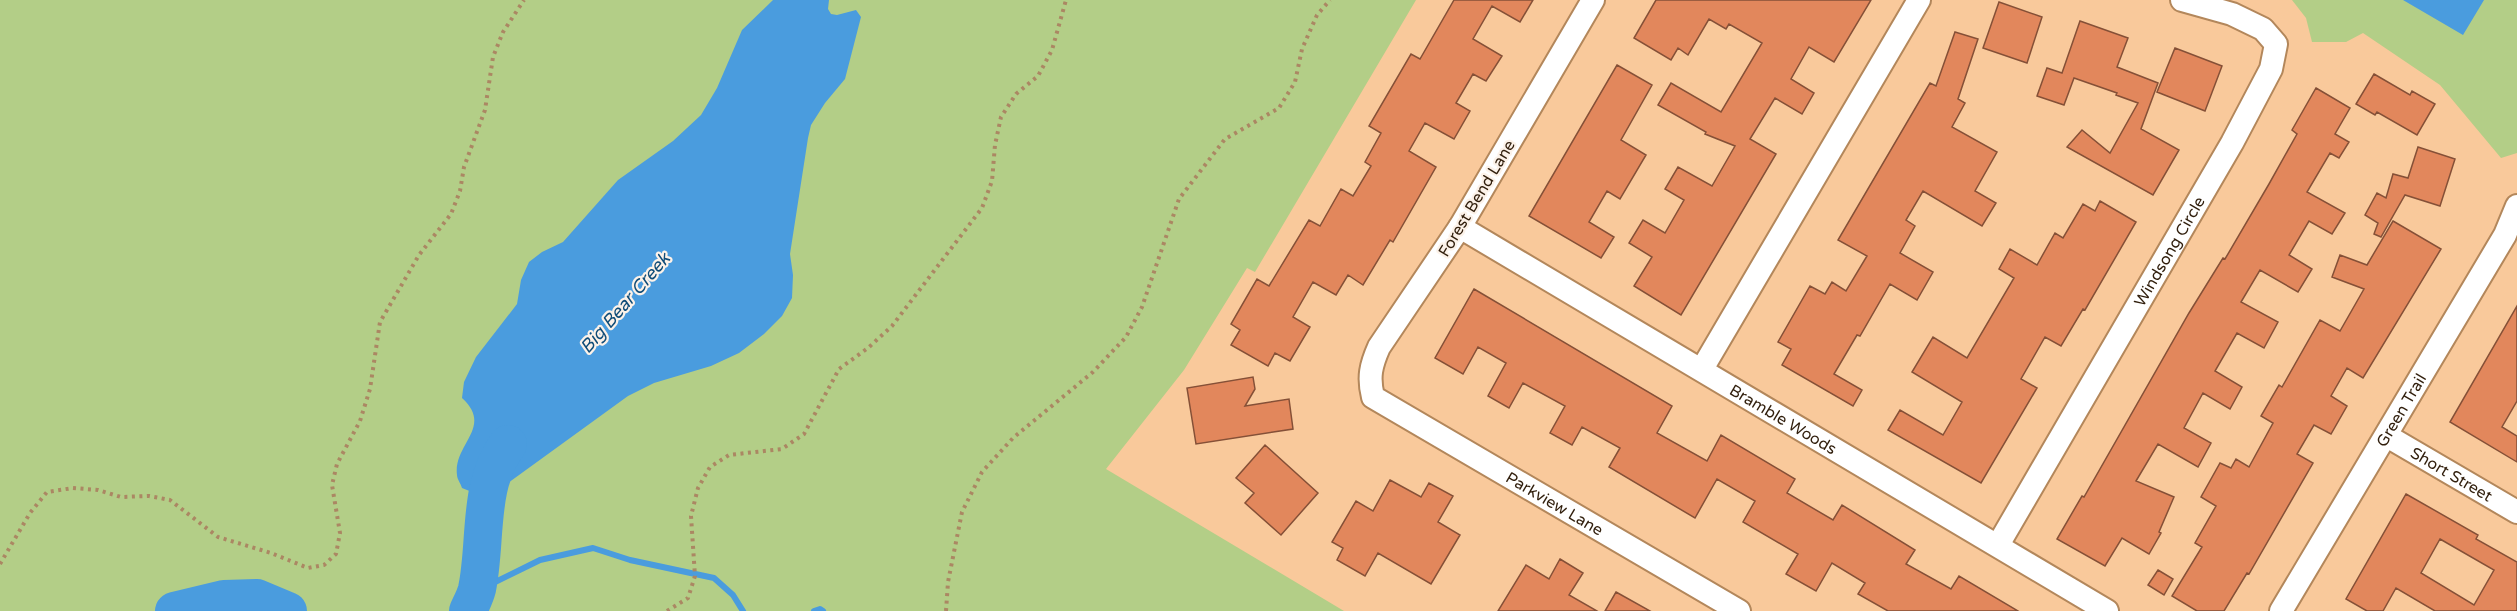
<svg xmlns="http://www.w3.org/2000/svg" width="2517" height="611" font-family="'Varela Round',sans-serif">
<rect width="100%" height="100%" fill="#f9c99b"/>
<path fill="#b3ce87" d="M0,0h1416l-161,272 -8,-4 -63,102 -78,99 238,142h-1344z
M2292,0h225v153l-16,5 -61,-73 -77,-52 -17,9h-34l-6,-24z"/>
<path fill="#4a9cde" d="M773,0h56l-1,9 3,5 6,1 19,-5 5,7 -16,62 -20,24 -14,22 -3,13 -18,116 3,21 -1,23 -10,18 -18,18 -25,19 -28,13 -57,17 -26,13 -124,90 -32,6 -10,-4c-1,-4 -5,-9 -5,-13 -4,-31 37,-48 5,-77l2,-16 12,-25 41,-53 4,-24 8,-18 13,-10 21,-10 55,-62 55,-39 28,-26 16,-27 25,-58z
M2403,0h81l-21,35z"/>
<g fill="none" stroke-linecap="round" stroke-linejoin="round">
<path stroke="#4a9cde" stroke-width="6" d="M477,591l63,-31 53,-12 37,12 84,18 19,17 10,16
M814,611l6,-2 3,2"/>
<path stroke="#4a9cde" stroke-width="38" d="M174,611l50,-12 33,-1 31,13
M468,611c3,-7 7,-14 9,-22 10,-48 0,-104 31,-145"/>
</g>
<path fill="#e2875c" stroke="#855037" stroke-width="1.5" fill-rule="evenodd" d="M1454,0h79l-13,22 -28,-16 -19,33 29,17 -16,25 -13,-7 -17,29 14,8 -16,28 -29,-16 -16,28 27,16 -43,75 -3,-2 -27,45 -15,-10 -12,20 -23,-13 -20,35 17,10 -20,34 -15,-8 -7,13 -37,-21 9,-15 -9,-6 26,-45 12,7 40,-66 11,6 21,-37 12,7 18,-30 -6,-4 16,-29 -12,-7 42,-72 9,5z
M1656,0h215l-37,62 -25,-15 -18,32 23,14 -12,21 -27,-16 -25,41 26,15 -95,161 -47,-29 18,-29 -23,-14 14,-23 22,13 19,-33 -19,-11 13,-22 34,19 23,-40 -30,-12 1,-2 -48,-27 13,-22 50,29 41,-69 -33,-19 -3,5 -17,-10 -21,36 -10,-7 -7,12 -37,-22z
M1999,2l43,15 -15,46 -44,-15z
M2080,21l48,17 -11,29 41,16 -17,46 38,21 -26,45 -86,-48 15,-17 28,23 28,-50 -22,-8 1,-2 -43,-15 -10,27 -27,-9 10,-28 15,5z
M1955,32l23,7 -20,60 7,4 -13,24 45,25 -22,39 21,12 -14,23 -59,-35 -17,29 9,6 -15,27 33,19 -16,28 -27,-16 -30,52 -3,-1 -23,39 28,16 -9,16 -71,-41 9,-16 -13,-7 32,-56 15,8 7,-12 14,9 21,-35 -29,-16 92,-157 6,3z
M2175,48l47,18 -17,45 -48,-19z
M1617,65l35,20 -31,55 25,15 -26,44 -13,-8 -18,31 25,15 -13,21 -72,-42z
M2374,74l36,21 2,-4 23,13 -18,31 -40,-23 -2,3 -19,-11z
M2316,88l34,20 -15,26 14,8 -10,16 -9,-5 -23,39 38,21 -13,21 -23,-13 -20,34 23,14 -14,23 -38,-22 -19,32 37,20 -14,26 -27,-15 -22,38 27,16 -12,22 -27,-16 -19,35 27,15 -13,24 -40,-23 -22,37 38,16 -15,35 2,1 -12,21 -27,-16 -17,28 -48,-27 25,-43 2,1 105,-184 34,-55 2,1 44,-75 28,-50 -5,-4z
M2418,147l37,12 -15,47 -35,-11 -24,42 -7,-3 4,-11 -13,-8 12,-22 9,5 7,-24 15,4z
M2100,201l36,21 -51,88 -2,-1 -22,37 -16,-9 -24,42 16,9 -56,95 -93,-53 12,-20 43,25 19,-33 -50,-30 21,-35 34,21 47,-80 -15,-9 11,-20 27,16 18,-32 8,5 20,-34 12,7z
M2393,221l48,28 -78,129 -16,-10 -16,28 16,10 -16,28 -17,-9 -17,29 16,9 -64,111 -2,-1 -23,38h-27l-25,-15 30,-49 -7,-4 21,-37 -15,-9 19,-34 11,5 5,-9 13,8 24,-44 -12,-7 18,-31 3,2 38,-67 20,11 24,-42 -32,-12 8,-22 27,10z
M1474,289l198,117 -15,27 50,28 14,-26 74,44 -8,14 46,27 9,-15 73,45 -9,14 45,25 8,-13 59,35h-130l-30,-17 7,-11 -33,-20 -16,28 -30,-17 12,-20 -55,-32 12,-21 -38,-22 -22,39 -86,-51 11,-19 -38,-21 -10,18 -22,-12 15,-27 -42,-23 -14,25 -21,-12 18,-33 -28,-16 -15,27 -28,-16z
M2517,306v95l-15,26 15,9v26l-67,-40z
M1253,377l2,12 -10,17 44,-7 4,30 -97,15 -9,-56z
M1265,445l53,48 -37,42 -36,-32 9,-10 -18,-15z
M1390,480l31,17 8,-14 24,13 -15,26 22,13 -29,49 -53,-31 -13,23 -28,-16 6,-12 -11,-6 24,-41 17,10z
M2406,494l72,41 -2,4 41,23v49h-82l-39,-23 -13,23h-16l-21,-12zM2440,539l54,31 -20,35 -53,-32z
M1560,559l23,14 -14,22 28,16h-99l28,-46 23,14z
M2158,570l15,9 -9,16 -16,-10z
M1616,592l34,19h-45z"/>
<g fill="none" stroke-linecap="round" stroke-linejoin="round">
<defs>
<g id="street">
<path id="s1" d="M1593,0l-133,227 -81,120c-8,18 -11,30 -6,50l366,214"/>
<path id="s2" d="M1460,227l647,384"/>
<path d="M1702,369l217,-369"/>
<path id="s3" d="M2387,436l130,76"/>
<path id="s4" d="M1998,545l234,-402 39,-74 5,-25 -13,-15 -31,-15 -50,-14"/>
<path id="s5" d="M2281,611l224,-376 12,-29"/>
</g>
</defs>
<use href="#street" stroke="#b3875b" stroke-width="26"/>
<path stroke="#ab8763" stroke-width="4" stroke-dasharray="3 4.5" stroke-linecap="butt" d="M0,564l30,-51 17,-21 26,-4 25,2 23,7 28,-1 21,4 48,37 53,16 37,15 16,-3 12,-11 4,-21 -8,-48 5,-21 23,-43 10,-32 10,-67 39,-67 32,-41 9,-23 4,-24 21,-57 8,-53 10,-25 21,-32
M667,611l21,-13 7,-22 -4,-60 7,-28 12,-21 19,-12 53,-6 22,-15 35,-65 29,-21 24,-22 90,-118 10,-27 3,-36 6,-28 15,-23 22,-18 14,-26 14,-50
M946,611l2,-29 14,-70 20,-40 31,-34 80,-66 33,-35 16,-30 37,-108 46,-60 54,-31 16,-26 7,-33 15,-34 13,-15"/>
<use href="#street" stroke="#fff" stroke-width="22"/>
</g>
<g text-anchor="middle" stroke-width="4.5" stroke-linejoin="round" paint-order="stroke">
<g font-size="16" fill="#301e0c" stroke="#fcf2e9">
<text transform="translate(1476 198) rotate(-59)" y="6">Forest Bend Lane</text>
<text dy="6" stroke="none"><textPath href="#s4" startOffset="340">Windsong Circle</textPath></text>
<text dy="6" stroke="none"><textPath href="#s5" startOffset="234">Green Trail</textPath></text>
<text dy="6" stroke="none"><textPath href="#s2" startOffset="376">Bramble Woods</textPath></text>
<text dy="6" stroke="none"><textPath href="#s3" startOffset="75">Short Street</textPath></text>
<text dy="6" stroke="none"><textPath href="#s1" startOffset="670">Parkview Lane</textPath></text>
</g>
<g font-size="18" font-style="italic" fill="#0f4c78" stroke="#fcf2e9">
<text transform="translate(625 303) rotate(-49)" y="6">Big Bear Creek</text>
</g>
</g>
</svg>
